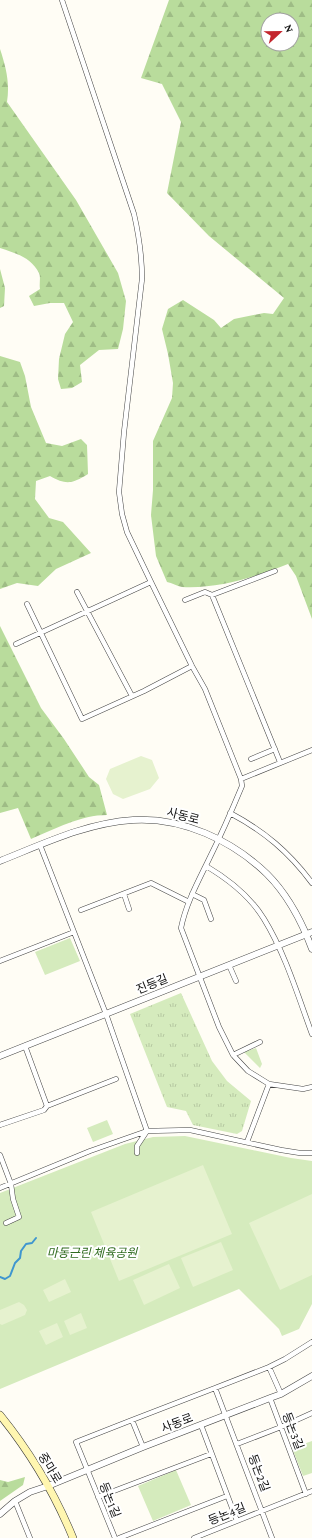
<svg xmlns="http://www.w3.org/2000/svg" width="312" height="1538" font-family="'Crimson Pro','Noto Sans KR',serif">
<defs>
<pattern id="grass-tufts" width="24" height="20" patternUnits="userSpaceOnUse"><rect width="24" height="20" fill="#d5ebbd"/><path d="M3 7l-1-3M5 7V3M7 7l1-3M15 17l-1-3M17 17v-4M19 17l1-3" fill="none" stroke="#b6c8a1"/></pattern>
<pattern id="forest-firs" width="22" height="20" patternUnits="userSpaceOnUse"><rect width="22" height="20" fill="#b9dc9c"/><path d="M5 1l3.5 6h-7zM16 11l3.5 6h-7z" fill="#9ebc85"/></pattern>
</defs>
<rect width="100%" height="100%" fill="#fffdf5"/>
<path fill="url(#grass-tufts)" d="M181,993l31,68 15,20 24,20 -9,30 -5,3 -44,-9 -7,-14 -19,-4 -37,-93z"/>
<path fill="url(#forest-firs)" fill-rule="evenodd" d="M169,0h143v619l-16,-43 -8,-12c-33,13 -70,25 -106,23 -5,-1 -10,-4 -15,-5l-11,-26 -5,-41 2,-25v-49l19,-43 1,-15 -5,-29 -6,-25 6,-20 15,-9 31,20 7,8 13,-9 30,-6 9,1 11,-16 -75,-62 -42,-43 14,-71 -19,-38 -21,-6zM268,20h24v24h-24z
M0,49c6,18 10,34 7,53l69,98 42,73 8,28 -3,28 -5,20 -19,1 -19,15 2,17 -10,6 -11,1 -3,-10 1,-20 6,-25 8,-12 -9,-19h-14l-16,3 -5,-10 11,-7c-1,-5 1,-12 -1,-16 -8,-16 -24,-20 -39,-25z
M0,269l5,19 -1,18 -4,2z
M0,356l20,6 5,14 6,31 15,36 16,3 19,-7 6,6 1,29c-16,10 -22,11 -38,2l-14,5 -1,18 14,19 14,4 28,31 -35,16 -18,17 -21,-3 -17,6z
M0,626l41,82 23,31 25,38 10,8 8,30c-26,0 -52,14 -76,24l-13,-31 -18,5z
M25,1477l-2,8 -23,16v-21l8,2z"/>
<path fill="#d5ebbd" d="M70,938l10,23 -35,14 -10,-23z
M256,1048l6,16 -2,4 -16,-16z
M107,1120l6,14 -20,8 -6,-14z
M185,1136l106,22 21,3v143l-13,25 -17,7 -3,-7 -40,-40 -239,100v-196l125,-49 28,-7z
M312,1441v32l-9,3 -11,-28z
M176,1470l15,35 -38,16 -15,-35z"/>
<path fill="#e6f2cf" d="M141,756l11,4 7,18 -9,11 -27,10 -10,-5 -7,-15 4,-10z
M203,1165l29,69 -113,47 -28,-69z
M312,1194v81l-32,15 -31,-67z
M221,1242l12,28 -40,17 -12,-29z
M169,1264l11,24 -36,17 -11,-25z
M65,1279l6,13 -22,10 -6,-12z
M19,1302l5,3 3,5 -2,5 -23,10 -2,-1v-14z
M81,1313l6,15 -17,7 -6,-14z
M57,1323l6,14 -17,8 -7,-14z"/>
<g fill="none" stroke-linecap="round" stroke-linejoin="round">
<path stroke="#3f96cf" stroke-width="2" d="M0,1277l5,2 5,-3 5,-13 5,-5 1,-7 5,-7 6,-1 4,-5"/>
<defs>
<path id="minor" d="M62,0l72,214c5,22 8,43 8,65l-18,153 -5,60 3,22 5,18 24,50
M77,592l55,104
M212,595l68,167
M185,600l20,-8 7,3 63,-24
M27,604l55,115 62,-28 48,-25
M16,644l135,-62 41,84 13,23 36,90
M251,759l24,-10
M230,813c34,18 59,39 82,70
M40,845l66,169 41,117 -10,15v7
M206,866c22,13 44,30 58,53 21,34 34,77 48,115
M124,894l5,15
M192,894l12,6 7,19
M81,910l70,-27 38,19
M0,961l74,-29
M229,965l7,16
M233,1055l27,-13
M269,1084l-21,-13 -15,-16 -14,-28 -38,-99c5,-25 18,-48 29,-71 12,-24 22,-47 32,-71l-1,-7 71,-29
M47,1106l69,-27
M0,1125l44,-15 3,-4 -22,-60
M247,1142l22,-58 34,5 9,-2
M0,1155l11,29 2,15 6,18 -13,6
M0,1188l90,-37 57,-20 43,-1 91,20 19,3h12
M269,1367l16,-8 27,-17
M215,1388l54,-21 12,27
M270,1398l36,96
M132,1420l83,-32 57,150
M201,1425l36,96
M237,1444l44,-17 31,-14
M98,1497l113,-43
M15,1501l15,37
M115,1538l-39,-96 56,-22 11,27
M119,1538l108,-42
M194,1538l118,-47"/>
<path id="tertiary" d="M0,861c43,-17 86,-38 133,-41 49,-3 99,20 134,54 21,21 35,48 45,75
M0,1056l312,-124
M0,1514l15,-13 15,-9 18,-6 95,-39 127,-49 11,-4 31,-18"/>
<path id="secondary" d="M0,1415c30,37 55,79 73,123"/>
</defs>
<use href="#minor" stroke="#444" stroke-width="5.5"/>
<use href="#tertiary" stroke="#444" stroke-width="7"/>
<use href="#secondary" stroke="#333" stroke-width="8"/>
<use href="#minor" stroke="#fff" stroke-width="4.5"/>
<use href="#tertiary" stroke="#fff" stroke-width="6"/>
<use href="#secondary" stroke="#fff6b0" stroke-width="7"/>
</g>
<g text-anchor="middle" stroke-width="4" stroke-linejoin="round" paint-order="stroke">
<g font-size="12" fill="#111" stroke="#fff">
<text transform="translate(183 816) rotate(14)" y="4">사동로</text>
<text transform="translate(152 984) rotate(-22)" y="4">진등길</text>
<text transform="translate(177 1423) rotate(-21)" y="4">사동로</text>
<text transform="translate(293 1431) rotate(69)" y="4">등논3길</text>
<text transform="translate(50 1468) rotate(59)" y="4">중마로</text>
<text transform="translate(259 1473) rotate(69)" y="4">등논2길</text>
<text transform="translate(110 1500) rotate(68)" y="4">등논1길</text>
<text transform="translate(227 1514) rotate(-22)" y="4">등논4길</text>
</g>
<g font-size="12" font-style="italic" fill="#2f6b1f" stroke="#fff">
<text x="92" y="1257">마동근린 체육공원</text>
</g>
</g>
<g transform="translate(280 32) rotate(68)"><circle r="19" fill="#ffffff" stroke="#a0a0a0"/>
<path d="M0-3L7 15L0 10L-7 15Z" fill="#c4262e"/>
<text y="-6" font-size="11" font-weight="bold" text-anchor="middle" fill="#111111">N</text>
</g>
</svg>
